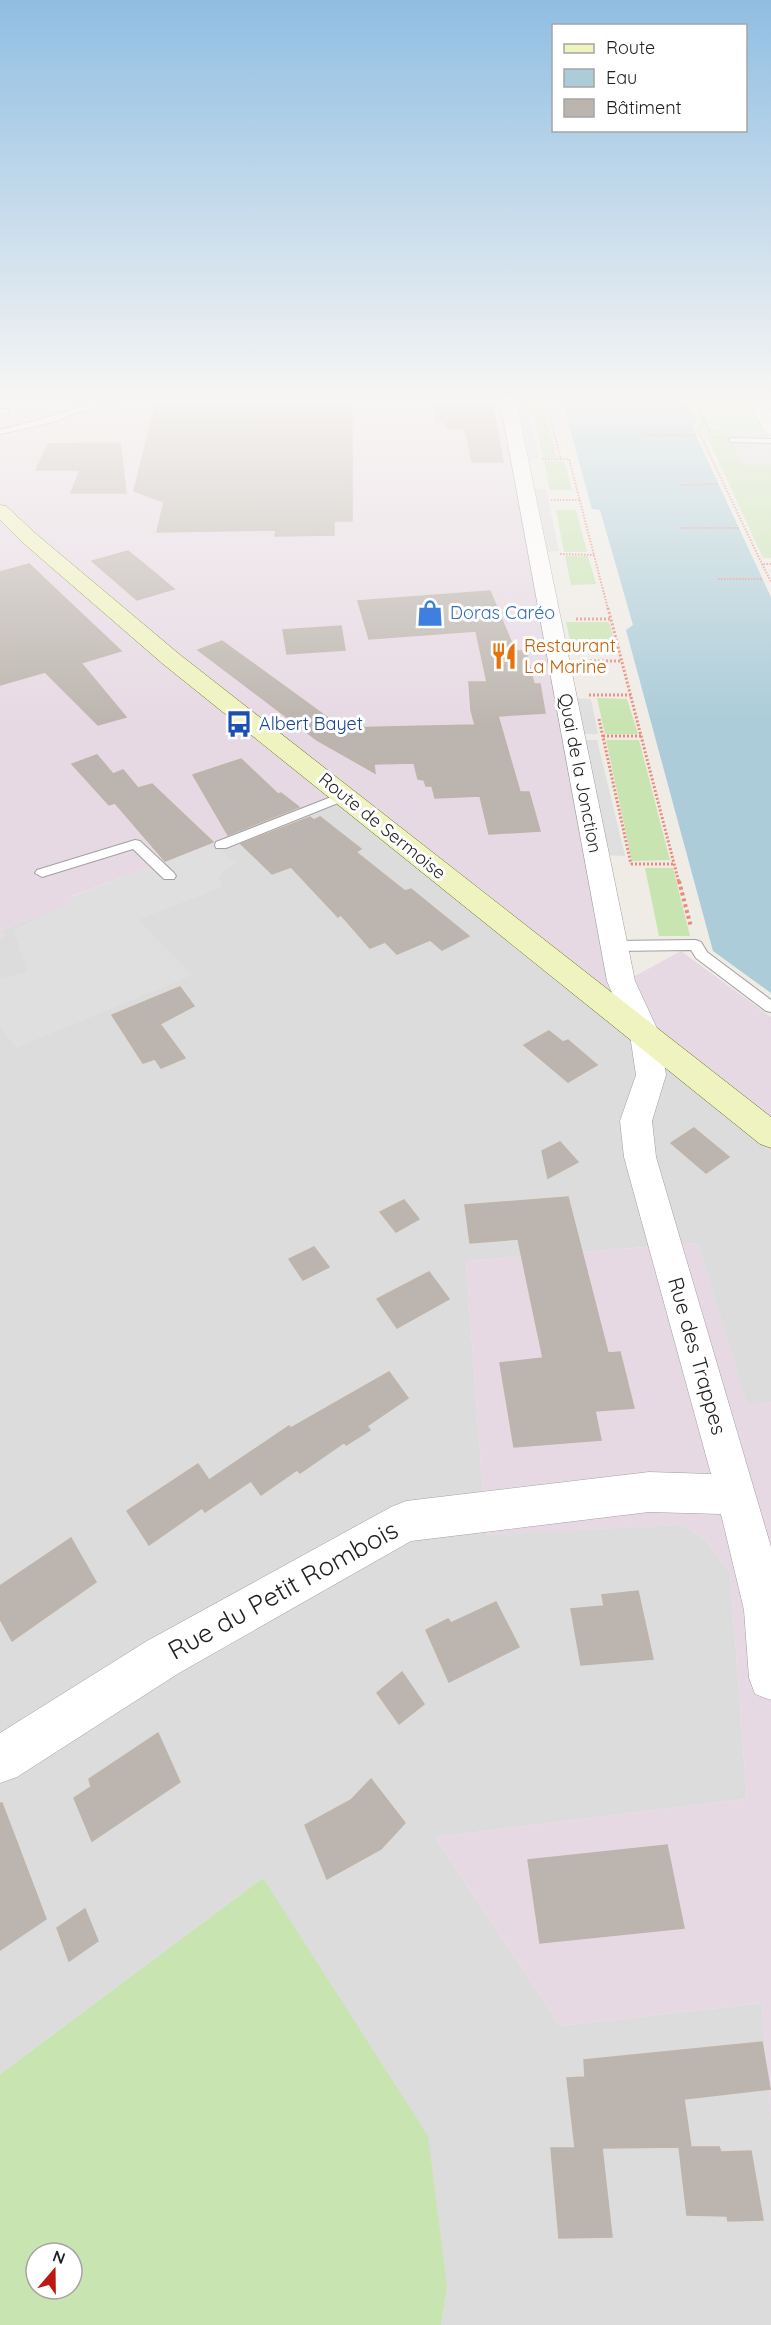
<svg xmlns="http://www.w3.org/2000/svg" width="771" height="2325" font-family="Quicksand,sans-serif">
<rect width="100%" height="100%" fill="#efece6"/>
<path fill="#dddcdc" d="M332,796l439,356v250l-24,3 -49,-162 -232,18 20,273 194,-9 25,14 25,33 17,227 -312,38 125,189 202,-23 9,116v206h-330l6,-38 -184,-409 -263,196v-1136l4,-2 -3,-6 73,-27 -4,-6 139,-51z"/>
<path fill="#e7d9e4" d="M0,400h508l106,546 21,30 46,-25 90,66v135l-439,-355 -123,49 -138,50 4,7 -74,27 3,6 -4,2z
M698,1243l49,161 24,-2v717l-9,-116 -202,23 -125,-189 312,-38 -17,-227 -25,-33 -25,-14 -194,10 -20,-274z"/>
<path fill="#c8e4b1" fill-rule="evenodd" d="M533,412h12l12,46h-14z
M730,433l11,31 30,1v93h-8l-57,-124z
M544,461h20l8,29h-22z
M556,510h20l11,42h-23z
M565,556h23l8,28 -25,1z
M566,622h43l7,25h-38v3h-6z
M597,698l30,1 11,35h-33z
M606,740h33l31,120 -38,1z
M645,868h28l17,68h-31z
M263,1878l165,258 19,151 -6,38h-441v-251zM36,2253h36v36h-36z"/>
<path fill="#c7f4cc" d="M685,400h67l16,34 -72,1z"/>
<path fill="#dfdfdf" d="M514,400h11l14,59h-13z
M730,433l38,1 3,6v25l-30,-1z
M532,489h14l13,62 -14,1z
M575,698l16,1 7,35h-16z
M583,740h14l28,116 -19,-1z
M209,846l13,5 14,13 -13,7 -4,8 3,8 -84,33 54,55 -176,73 -16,-22v-48l27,-6 -14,-43 61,-26 -4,-6z"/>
<path fill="#abccd8" d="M562,400h123l12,21 -5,6 79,170v396l-58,-42 -87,-321 7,-5 -33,-115 -8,-1z"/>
<path fill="#bcb5af" stroke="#bfb4aa" stroke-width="1.5" d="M169,400h183v121h-18v14l-59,1 1,-6 -119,2 7,-30 -30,-11 21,-84h8z
M433,400h59l11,62h-31l-7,-33 -19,-1 -1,-6h-9z
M120,443l6,50h-55l9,-23h-44l12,-26z
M128,551l27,22 19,16 -37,11 -45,-39z
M29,564l92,87 -40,12 45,54 -28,8 -53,-53 -45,13v-113z
M490,591l25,60h11l8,33h6l5,29 -47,3 22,76h9l11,39 -51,3 -9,-38 -45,2 -3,-12h-6l-2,-6 -6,-1 -4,-16 -40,1 1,9 -58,-33 -119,-90 24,-9 120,87 133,-3 -4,-15 -2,-28h18l-11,-51 -107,8 -11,-38z
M341,626l4,24 -58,4 -4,-24z
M97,755l16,19 10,-4 15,18 14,-4 61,58 -48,19 -50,-58 -6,2 -37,-41z
M241,759l37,35 3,-1 18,14 -71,28 -35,-60z
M310,817l4,3 6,-3 41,32 -5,3 49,39 6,-2 58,47 -27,14 -12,-10 -33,14 -12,-12 -15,6 -29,-33 -3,2 -47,-50 -19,7 -31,-30z
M180,987l14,19 -34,18 25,34 -24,10 -6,-9 -12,4 -31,-48z
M549,1031l14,11 5,-2 29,25 -29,17 -44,-37z
M694,1128l35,29 -23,16 -35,-30z
M560,1142l18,20 -30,16 -6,-27z
M568,1197l40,156 12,-1 14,56 -39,3 6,29 -87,7 -14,-84 43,-5 -25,-119 -48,4 -5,-38z
M404,1200l15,19 -23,13 -16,-20z
M314,1247l15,20 -26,13 -14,-21z
M429,1272l20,27 -52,29 -20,-29z
M389,1372l19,26 -41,28 3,4 -24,15 -1,-3 -45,31 -3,-3 -36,25 -10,-14 -46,31 -3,-4 -53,37 -22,-34 71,-47 11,16 80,-54 2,2z
M71,1538l25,44 -84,59 -12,-22v-33z
M638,1591l15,68 -72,6 -10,-56 33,-3 -2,-11z
M496,1602l23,45 -70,35 -23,-52 22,-11 3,4z
M402,1672l22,32 -25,20 -22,-31z
M158,1733l22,49 -88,59 -18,-43 17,-11 -2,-8z
M371,1779l34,44 -24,26 -54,30 -22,-54 46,-25z
M0,1803h2l44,116 -46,31z
M667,1845l17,83 -144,15 -12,-83z
M85,1909l13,32 -29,20 -12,-33z
M762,2042l8,47 -86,10 7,48h28l2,5 30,-1 12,69 -35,1 -1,-5 -40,-1 -8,-68 -77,1 10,89 -53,1 -8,-90h24l-8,-70 18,-1 -1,-17z"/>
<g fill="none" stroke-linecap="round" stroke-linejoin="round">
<defs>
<path id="lane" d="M109,400h13l-53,15 -11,6 -58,13v-4c37,-9 72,-21 109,-30z
M8,409v4l-8,1v-4z
M730,438l41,1v4l-38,-1h-3z
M344,792l4,1v6l-122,49h-10l-1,-3 1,-3z
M135,840l5,1 34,32 2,3 -2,3h-10l-31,-30 -91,28 -7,-4 2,-3z
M696,940l5,2 6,10 64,48v12l-5,-1 -70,-53 -5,-8 -77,1 -7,-5 7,-5z"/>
<path id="street" d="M500,400h16l119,581 25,54 6,40 -14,46 4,36 115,390v153l-16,-6 -6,-16 -5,-68 -23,-96 -72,-2 -238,29 -232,132 -162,104 -17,6v-50l147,-92 244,-134 15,-6 243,-29 62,2 -87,-317 -4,-36 16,-46 -6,-40 -23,-54z
M750,400h16l5,12v23l-8,-5z"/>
<path id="secondary" d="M0,505l6,1 29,27 144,121 592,463v31l-11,-4 -597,-480 -142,-123 -21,-21z"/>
</defs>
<use href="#lane" stroke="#a0a0a0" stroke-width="2"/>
<use href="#street" stroke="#a0a0a0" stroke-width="1"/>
<use href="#secondary" stroke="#5f6c10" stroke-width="1"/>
<path stroke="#ec8979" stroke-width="2" stroke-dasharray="1.5 1.5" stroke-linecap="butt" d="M555,400l4,11h-11l13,48h8l39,150
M694,400l16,32h9
M532,411h16
M704,421l-6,9 64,134
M643,435h53
M542,459h19
M680,485l38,-1
M551,500h29
M680,528h59
M560,554l34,1
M771,564h-9l9,18
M718,579h44"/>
<path stroke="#ec8979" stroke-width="3" stroke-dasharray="2 2" stroke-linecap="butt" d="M608,608l71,275
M576,619h35
M582,661h40
M589,695h42
M599,719l32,145
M603,736h39
M631,864h44"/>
<path stroke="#ec8979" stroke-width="4" stroke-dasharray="3 3" stroke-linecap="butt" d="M679,881l12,46"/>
<use href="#lane" fill="#fff" fill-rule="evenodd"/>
<use href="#street" fill="#fff" fill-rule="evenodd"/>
<use href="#secondary" fill="#eff3bf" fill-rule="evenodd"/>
</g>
<linearGradient id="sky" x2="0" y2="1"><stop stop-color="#8fbee2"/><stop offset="0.55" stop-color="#f8f6f4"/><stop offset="1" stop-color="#f8f6f4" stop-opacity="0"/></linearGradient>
<rect width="771" height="725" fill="url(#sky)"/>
<defs>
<symbol id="shop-bare" viewBox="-9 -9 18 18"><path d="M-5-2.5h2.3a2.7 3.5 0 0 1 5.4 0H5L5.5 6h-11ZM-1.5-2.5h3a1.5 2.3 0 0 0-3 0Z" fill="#3f7fe0" stroke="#fff" stroke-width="2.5" paint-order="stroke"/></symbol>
<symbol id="restaurant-bare" viewBox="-9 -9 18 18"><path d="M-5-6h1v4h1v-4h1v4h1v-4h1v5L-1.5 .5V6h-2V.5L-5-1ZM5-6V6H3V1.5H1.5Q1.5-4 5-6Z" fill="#e8710a" stroke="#fff" stroke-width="2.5" paint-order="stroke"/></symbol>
<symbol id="bus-bare" viewBox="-9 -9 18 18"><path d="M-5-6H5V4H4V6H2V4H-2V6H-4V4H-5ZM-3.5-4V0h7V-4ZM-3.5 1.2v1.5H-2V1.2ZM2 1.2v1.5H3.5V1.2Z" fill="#1a4fb4" stroke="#fff" stroke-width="2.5" paint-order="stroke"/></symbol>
</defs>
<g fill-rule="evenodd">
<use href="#shop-bare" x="411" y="594" width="38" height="38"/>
<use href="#restaurant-bare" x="485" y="637" width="38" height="38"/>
<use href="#bus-bare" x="220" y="705" width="38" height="38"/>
</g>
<g text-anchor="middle" stroke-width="6" stroke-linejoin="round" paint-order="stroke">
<g font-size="18" fill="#366cbe" stroke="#fff" text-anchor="start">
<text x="450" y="619">Doras Caréo</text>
</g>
<g font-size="18" fill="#c56008" stroke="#fff" text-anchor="start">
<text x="524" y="652">Restaurant<tspan x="524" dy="21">La Marine</tspan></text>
</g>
<g font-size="18" fill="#164399" stroke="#fff" text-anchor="start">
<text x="259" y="730">Albert Bayet</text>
</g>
<g font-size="18" fill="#1f1f1f" stroke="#fff">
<text transform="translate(580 773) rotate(79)" y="6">Quai de la Jonction</text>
<text transform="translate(382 826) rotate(39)" y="6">Route de Sermoise</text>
</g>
<g font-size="21" fill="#1f1f1f" stroke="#fff">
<text transform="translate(697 1356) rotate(74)" y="7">Rue des Trappes</text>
</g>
<g font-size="26" fill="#1f1f1f" stroke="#fff">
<text transform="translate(283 1590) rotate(-29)" y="9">Rue du Petit Rombois</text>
</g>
</g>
<rect x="552" y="24" width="195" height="108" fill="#ffffff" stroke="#a5a5a5" stroke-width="1.5"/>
<rect x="564" y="44" width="30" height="9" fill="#eff3bf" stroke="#a5a5a5" stroke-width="1.5"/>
<text x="606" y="54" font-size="18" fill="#1f1f1f">Route</text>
<rect x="564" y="69" width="30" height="18" fill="#abccd8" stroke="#a5a5a5" stroke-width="1.5"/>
<text x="606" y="84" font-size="18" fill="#1f1f1f">Eau</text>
<rect x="564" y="99" width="30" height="18" fill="#bcb5af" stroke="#a5a5a5" stroke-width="1.5"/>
<text x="606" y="114" font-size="18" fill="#1f1f1f">Bâtiment</text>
<g transform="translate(54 2271) rotate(20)"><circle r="28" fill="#ffffff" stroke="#a5a5a5" stroke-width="1.5"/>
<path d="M0-4.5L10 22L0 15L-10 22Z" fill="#ba1914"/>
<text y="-9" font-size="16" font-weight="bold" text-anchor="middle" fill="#1f1f1f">N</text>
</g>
</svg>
